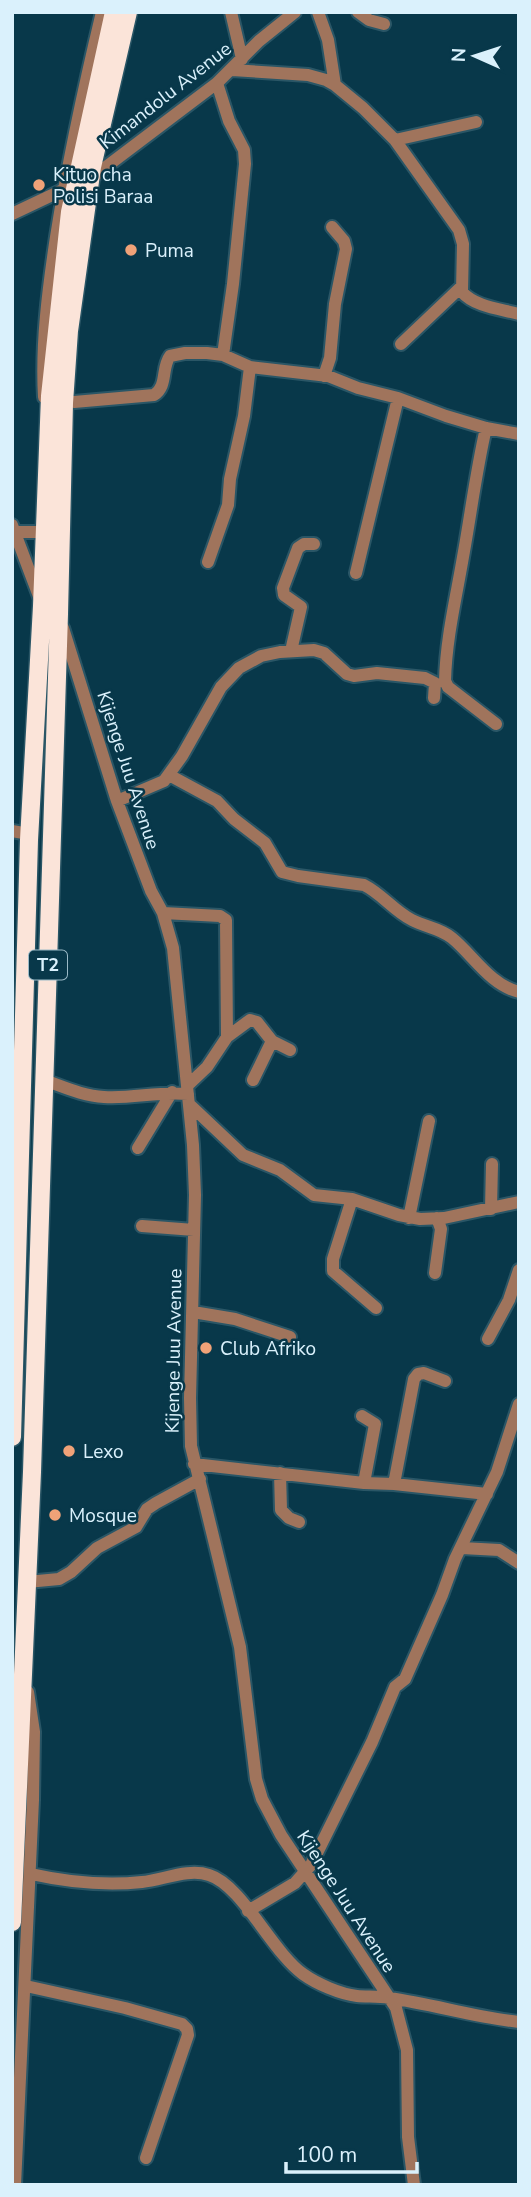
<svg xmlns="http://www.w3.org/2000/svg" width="531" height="2197" font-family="'Nunito Sans',sans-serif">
<rect width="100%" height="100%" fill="#08384a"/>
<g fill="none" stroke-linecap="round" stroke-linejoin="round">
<defs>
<path id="minor" d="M231,12l11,47
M318,12l10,28 7,45
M358,12l11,8 15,4
M232,70l76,5 18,5 9,5 28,23 32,32 64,90 4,14 -1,48c13,15 39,17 57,22
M217,83l12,38 15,29 1,14 -12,120 -10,71
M395,140l81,-18
M90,179l127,-96 42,-42 36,-29
M12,214l57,-27
M401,344l60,-57
M324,376l6,-18 5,-54 11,-55 -2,-8 -12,-14
M44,397c-3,-53 4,-107 12,-160 12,-76 28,-150 46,-225
M74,402l80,-7c14,-9 7,-27 16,-39l15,-3h22l16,2 27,12 78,9 30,12 40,10 48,18 40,12 33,6
M486,428c-10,43 -15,85 -23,129 -7,41 -17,82 -18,124l3,6 48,37
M12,525l28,74
M15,532h30
M208,562l20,-57 2,-26 14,-63 6,-49
M356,573l42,-175
M63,628l54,173 34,90 12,22 10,35 20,197 2,50 -5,203 1,48 49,201 16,132 6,20 19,36 115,173 11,42 1,87 6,48
M291,651l10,-44 -17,-12 -1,-7 15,-40 6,-4h10
M169,775l48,26 17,18 31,24 17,29 16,4 66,9c18,9 30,26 48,35 13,7 28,8 40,18 21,17 38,47 67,54
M117,801l47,-20 18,-25 39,-69 18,-19 22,-12 19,-4 34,-2 10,3 23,21 7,2 23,-3 48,5 10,5 -1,15
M12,831l17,3
M163,913l57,3 6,4 1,117
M44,1080c20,7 39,16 60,17 28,2 55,-6 84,-3
M253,1080l19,-39
M187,1086l20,-19 20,-30 23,-17 7,2 15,19 18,9
M189,1104l54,51 37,15 34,25 38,4 47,16 21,4 24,-1 75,-16
M138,1148l34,-56
M352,1199l-19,60v12l43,37
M491,1209l1,-45
M409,1218l20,-97
M142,1226l52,4
M435,1273l6,-44 -4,-11
M193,1312l42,7 55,18
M488,1339l21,-39 10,-30
M362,1416l13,8 -11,59
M194,1464l170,19 30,1 93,10
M280,1473l1,37 8,8 10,4
M394,1484l20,-105 4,-5 6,-1 21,8
M462,1548l37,2 20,13
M27,1582l32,-3 12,-7 26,-24 39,-21 11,-18 9,-6 44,-24
M31,1874c36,8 74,12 111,8 21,-2 46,-14 67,-7 33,10 63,77 94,99 14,10 37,20 54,22 10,1 21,0 32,2 43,6 86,19 130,24
M248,1911l47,-28 16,-18 61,-123 23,-55 10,-8 37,-84 13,-36 42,-87 22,-68
M26,1986l99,22 57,16 5,5 1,6 -42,123
M15,2185l18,-385 1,-68 -6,-40"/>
<path id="highway" d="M12,1437l17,-597 13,-234 8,-210 20,-184 44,-200
M12,1922l20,-450 27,-858 5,-211 5,-72 23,-164 36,-155"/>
</defs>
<use href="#minor" stroke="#2a5666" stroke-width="16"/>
<use href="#highway" stroke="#2a5666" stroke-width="21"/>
<use href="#minor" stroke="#a0745c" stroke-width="12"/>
<use href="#highway" stroke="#fbe4d9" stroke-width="18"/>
</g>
<g fill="#f0a278" stroke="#08384a" stroke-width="2.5">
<circle cx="39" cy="185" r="7"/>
<circle cx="131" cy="250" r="7"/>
<circle cx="206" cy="1348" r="7"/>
<circle cx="69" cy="1451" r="7"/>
<circle cx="55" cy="1515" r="7"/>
</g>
<g text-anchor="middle" stroke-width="5" stroke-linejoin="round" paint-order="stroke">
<rect fill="#08384a" stroke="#9bbac7" stroke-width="2" x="29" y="950.5" width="38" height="29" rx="5"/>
<g font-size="18" font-weight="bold" fill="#daf1fc">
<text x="48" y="971">T2</text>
</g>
<g font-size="19" fill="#daf1fc" stroke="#08384a">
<text transform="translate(165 95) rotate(-38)" y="7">Kimandolu Avenue</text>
<text transform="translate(129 770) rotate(72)" y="7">Kijenge Juu Avenue</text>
<text transform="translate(173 1351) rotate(-89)" y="7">Kijenge Juu Avenue</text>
<text transform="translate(347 1901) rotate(57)" y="7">Kijenge Juu Avenue</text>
</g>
<g font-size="19" fill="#daf1fc" stroke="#08384a" text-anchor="start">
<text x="53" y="181">Kituo cha<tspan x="53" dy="22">Polisi Baraa</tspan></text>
<text x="145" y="257">Puma</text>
<text x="220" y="1355">Club Afriko</text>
<text x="83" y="1458">Lexo</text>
<text x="69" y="1522">Mosque</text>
</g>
</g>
<rect width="531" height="2197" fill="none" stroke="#daf1fc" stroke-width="28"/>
<g transform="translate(475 56) rotate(273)" stroke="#08384a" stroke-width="5" paint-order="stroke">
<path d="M0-5L12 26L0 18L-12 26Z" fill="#daf1fc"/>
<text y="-10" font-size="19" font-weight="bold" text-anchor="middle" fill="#daf1fc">N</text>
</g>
<path d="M286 2162v10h131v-10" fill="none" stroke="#daf1fc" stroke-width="3.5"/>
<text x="296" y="2162" font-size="21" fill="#daf1fc" stroke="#08384a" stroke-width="5" paint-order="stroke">100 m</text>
</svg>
